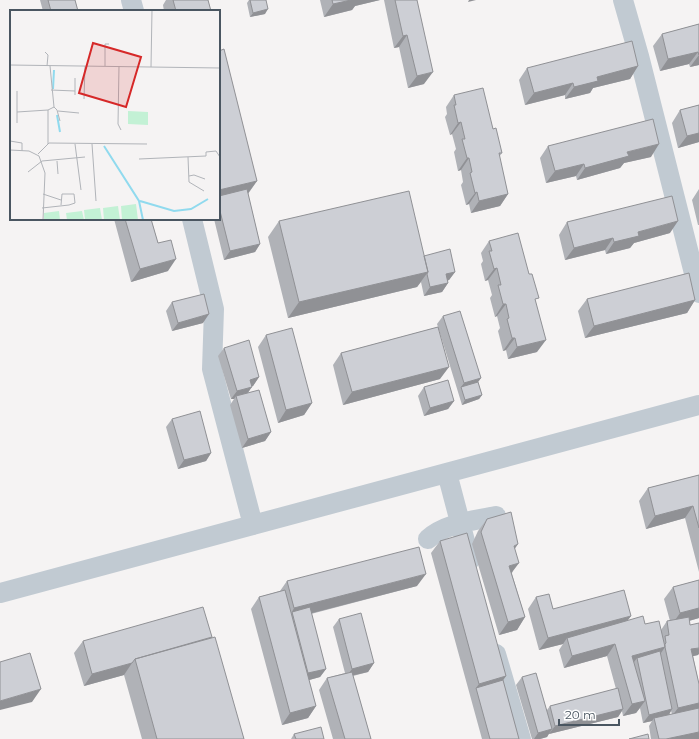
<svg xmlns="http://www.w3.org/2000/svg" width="699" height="739" font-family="Montserrat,sans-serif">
<rect width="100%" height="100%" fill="#f5f3f3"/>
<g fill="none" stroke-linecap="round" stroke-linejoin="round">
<path stroke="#c1cad2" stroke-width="20" d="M131,0l3,11
M623,0l16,56 60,237
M192,219l22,90 -2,60 41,156
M447,473l23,87
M428,539c18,-16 45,-18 68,-23
M0,593l699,-188
M496,654l25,85"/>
</g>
<path fill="#b0b2b7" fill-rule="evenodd" d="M40,0h35l3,11h-35z
M166,0h42l3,11h-47l-1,-6z
M249,0h17l-1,14 -15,3 -3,-14z
M320,0h60l-25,6 -3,4 -28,7z
M384,0h33l7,84 -16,4 -9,-41 -5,1z
M699,24v41l-9,2 -1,-3 -29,7 -7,-25 9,-12z
M219,51l38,130 -9,13 12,50 -5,8 -31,8 -10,-41h5z
M638,66l-8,13 -37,9 -3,5 -25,6v-4l-40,10 -6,-25 8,-12z
M454,95l39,34 9,24 -3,4 9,37 -8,12 -29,7 -2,-9 -3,1 -5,-20 2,-3 -2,-12 -3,1 -4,-19 2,-3 -4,-15 -2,1 -5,-18 2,-3 -1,-7z
M699,105v37l-21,6 -6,-25 8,-13z
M548,146l103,11 -27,6 -4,5 -43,12 -1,-4 -30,7 -6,-25z
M699,189v36h-1l-6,-25z
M114,219h37l7,24 10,28 -37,11z
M279,221l145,35 31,16 -6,8 -2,1 1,2 -6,9 -18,4 -3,-14 -4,5 -129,31 -20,-81z
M567,222l103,11 -36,10 -4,5 -24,6 -1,-4 -40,10 -6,-25z
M489,241l47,61 1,50 -29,7 -2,-9 -3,1 -5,-20 2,-3 -3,-12 -2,1 -5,-19 2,-3 -4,-15 -3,1 -4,-17 2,-3 -2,-8z
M587,299l108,1 -8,13 -102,25 -7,-27z
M172,302l31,21 -31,8 -6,-20z
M443,316l38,62 -3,4 4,13 -3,4 -17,6 -23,-75 1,49 -97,26 -10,-40 8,-12 97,-26 -1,-3z
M266,335l46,68 -8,12 -26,8 -20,-76z
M224,348l35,29 -6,9h-1l-4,7 23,39 -6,9 -23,7 -12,-43 4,-6h-3l-13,-43z
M424,387l30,14 -6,8 -24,7 -6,-20z
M172,419l39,34 -5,8 -28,8 -12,-42z
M699,475v97l-14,-54 -39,11 -7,-28 9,-13z
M487,519l28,30 -3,25 13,43 -8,13 -18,5 -27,-91 6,-13z
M440,541l66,135 -3,4 16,59h-37l-51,-186z
M699,580v38l-10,3 9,34 -5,1 6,28v24l-1,1 1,-1v31h-48l-2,-13 3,-5 -9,2 -3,-15 -4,5 -13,3 -1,-5 -4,6 -69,17v-1l-2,4 -7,2h-8l-16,-54 6,-8 25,33 3,-4 66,-17 -9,-33 -43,12 -5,-18 4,-6 -24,6 -11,-41 8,-12 17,12 78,7 -4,5 18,3 16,6 6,-9h3l-6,-22 9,-12zM671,711l1,3 -3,1z
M287,581l130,5 -106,28 15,55 -6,8 -11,3 7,26 -8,12 -26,7 -31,-116 8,-12 21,-6z
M339,619l35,44 -6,9 -15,4 18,63h-38l-14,-49 8,-12 18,-5 -12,-46z
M212,637l32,102h-102l-18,-64 -40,11 -10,-33 9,-12z
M294,734l30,5h-33z"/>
<path fill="#909195" d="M351,0h29l-25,6 -3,4 -28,7 9,-13z
M469,0h7l-8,2z
M268,9l-3,5 -15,3 3,-4z
M407,35l-8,12 -5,1 9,-12z
M698,52l-9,12 -29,7 8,-12z
M699,55v10l-9,2z
M638,66l-8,13 -37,9 -3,5 -25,6 9,-12 23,-10z
M433,72l-9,12 -16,4 9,-12z
M573,83l-8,12 -40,10 9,-12z
M461,122l-9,12 -2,1 8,-12z
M699,133v9l-21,6 9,-12z
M659,144l-8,13 -27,6 -4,5 -43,12 8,-12 42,-16z
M467,158h2l-8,12 -3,1z
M584,164l-8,12 -30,7 9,-12z
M257,181l-11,15 -27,7v-13z
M477,192l-8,12 -3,1 9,-12z
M508,194l-8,12 -29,7 8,-12z
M678,221l-8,12 -36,10 -4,5 -24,6 8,-12 24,-10z
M613,238l-8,12 -40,10 9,-12z
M260,244l-5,8 -31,8 6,-9z
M176,259l-8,12 -37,11 9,-13z
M497,268l-9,12 -3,1 9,-12z
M428,272l-11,15 -129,31 11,-16z
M455,272l-6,8 -9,2 6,-8z
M448,283l-6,9 -18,4 6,-9z
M695,300l-8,13 -102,25 9,-12z
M503,304h3l-9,12 -2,1z
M209,314l-6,9 -31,8 6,-8z
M512,338h3l-9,12 -3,1z
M546,340l-9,12 -29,7 9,-12z
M449,367l-9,12 -97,26 9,-13z
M259,377l-6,9 -9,2 6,-8z
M481,378l-6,8 -14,1 3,-4z
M252,387l-6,8 -10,1 -2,3h-3l6,-8z
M482,395l-3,4 -17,6 3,-5z
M454,401l-6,8 -24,7 6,-8z
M312,403l-8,12 -26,8 8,-13z
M271,432l-6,9 -23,7 6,-9z
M211,453l-5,8 -28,8 6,-9z
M693,506l-8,12 -39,11 9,-13z
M518,544l-8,12 4,-10z
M519,563l-9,12 -1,-9z
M426,574l-9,12 -124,32 -1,-6 2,-4z
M699,608v10l-28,8 9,-13z
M631,616l-9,12 -55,10 -4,6 -24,6 9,-12z
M525,617l-8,13 -18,5 9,-13z
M615,644l-8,12 -43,12 8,-12z
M665,647l-8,12 -20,-1 -6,8 1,-10z
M699,648v6l-1,1 -13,3 6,-9z
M132,663l-8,12 -40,11 8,-12z
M374,663l-6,9 -22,5 6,-8z
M326,669l-6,8 -18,5 5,-9z
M506,676l-9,13 -21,-1 3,-4z
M41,689l-9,13 -32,8v-9z
M645,701l-9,12 -13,3 9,-12z
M699,703v5l-2,2 -25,6 6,-8z
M316,706l-8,12 -26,7 8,-12z
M623,709l-5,8 -69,17 6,-8z
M672,709l-5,9h-13l-2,3 -9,2 6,-8z
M552,729l-5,8 -7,2h-6l4,-6z
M699,732v7h-33z"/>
<path fill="#cdcfd5" stroke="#909195" d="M48,0h27l3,11h-27z
M173,0h35l3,11h-35z
M250,0h16l2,9 -15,4z
M332,0h19l-18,4z
M395,0h22l16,72 -16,4 -10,-41 -4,1z
M699,24v31l-1,-3 -30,7 -6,-25z
M632,41l6,25 -41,11 1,4 -24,6 -1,-4 -39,10 -7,-25z
M224,49l33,132 -38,9v-139z
M483,88l10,41 3,-1 6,25h-3l9,41 -29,7 -2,-9 -2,1 -5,-20 2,-1 -3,-14h-2l-5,-19h3l-4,-17 -3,1 -4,-18h2l-2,-10z
M699,105v28l-12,3 -7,-26z
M653,119l6,25 -32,8 2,4 -44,12 -1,-4 -29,7 -7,-25z
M247,189l13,55 -30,7 -11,-44v-11z
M409,191l19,81 -129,30 -20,-81z
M672,196l6,25 -40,11 1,4 -25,6 -1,-4 -39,10 -7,-26z
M125,219h26l7,24 13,-3 5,19 -36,10z
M518,233l11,41h3l7,24 -4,1 11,41 -29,7 -2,-9h-3l-5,-19 2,-1 -3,-14h-3l-5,-19h3l-4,-17 -3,1 -5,-18h3l-3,-10z
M450,249l5,23 -9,2 2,9 -18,4 -3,-13 1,-2 -4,-16z
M689,273l6,27 -101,26 -7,-27z
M204,294l5,20 -31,9 -6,-21z
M460,311l21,67 -17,5 -21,-67z
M438,327l11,40 -97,25 -11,-39z
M292,328l20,75 -26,7 -20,-75z
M249,340l10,37 -9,3 2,7 -15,4 -13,-43z
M448,380l6,21 -24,7 -6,-21z
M478,382l4,13 -17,5 -4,-13z
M259,390l12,42 -23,7 -12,-43z
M200,411l11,42 -27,7 -12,-41z
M699,475v53l-6,-22 -38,10 -7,-28z
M511,512l7,32 -4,2 5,17 -10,3 16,51 -17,5 -27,-90 6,-13z
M467,533l39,143 -27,8 -39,-143z
M419,547l7,27 -132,34 -7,-27z
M699,580v28l-19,5 -7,-26z
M285,590l31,116 -26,7 -31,-116z
M624,590l7,26 -83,22 -12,-41 13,-3 4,15z
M203,607l9,30 -77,22 -3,4 -40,11 -9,-33z
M310,607l16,62 -18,4 -16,-61z
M361,613l13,50 -22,6 -13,-50z
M643,616l2,8 14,-3 6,26 -33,9 13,45 -13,3 -17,-60 -43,12 -5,-18z
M689,617l1,8 9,-2v25l-8,1 8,35v19l-21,5 -13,-61v-3l1,-1 -1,-7 4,-1 -2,-14z
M215,637l29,102h-87l-22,-80z
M660,651l12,58 -23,6 -12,-57z
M30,653l11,36 -41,12v-39z
M352,672l19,67h-26l-18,-61z
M536,673l16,56 -14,4 -16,-56z
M503,680l16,59h-29l-14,-51z
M618,688l5,21 -68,17 -5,-20z
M699,708v24l-33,7h-7l-5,-21z
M321,727l3,12h-28l-2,-5z
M648,734l1,5h-20z"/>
<g transform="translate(10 10)">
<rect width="210" height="210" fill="#f5f3f3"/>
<path d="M126,194l2,16h-16l-1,-14zM108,196l2,14h-16l-1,-12zM90,198l2,12h-17l-1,-10zM72,201l2,9h-17l-1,-7z" fill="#c3f1d5"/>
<path d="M118,101l20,1v13l-20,-1zM49,201l1,9h-16v-7z" fill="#c3f1d5"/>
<path fill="none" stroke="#90daee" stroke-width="2" d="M43,79l1,-19M47,105l3,17M94,136l35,55 4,19M130,191l34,10 17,-2 17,-10"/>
<path fill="none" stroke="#b1b4b9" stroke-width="1" d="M35,42l3,3 -1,11M0,55l210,3M40,56l4,41M95,56v-22h4M109,56l-1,58 3,6M141,57l1,-57M41,80l24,1M65,85v-17M74,89l1,-33M48,101l21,2M7,102l31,-2M7,113v-32M0,131l12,2v8M38,134v-34l6,-3 3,3 3,11M65,134l6,46M82,134l4,57M0,140l19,1 10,5 6,17 -2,47M28,144l11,-11 98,1M178,147l1,25 15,9M129,149l67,-3v-4l10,-1 4,6M32,151l43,-4M47,151l1,13M18,162l14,-11M179,166l5,-1 11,4M33,184l18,6M32,198l27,-3 6,-2 -1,-9h-12l-1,11"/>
<path fill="#d62828" fill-opacity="0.15" stroke="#d62828" stroke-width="2" d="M83,33l48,14 -15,50 -47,-14z"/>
<rect width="210" height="210" fill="none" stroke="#4a5661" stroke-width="2"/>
</g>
<path d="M559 719v6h60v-6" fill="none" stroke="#4a5661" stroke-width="2"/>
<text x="565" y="719" font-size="12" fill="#4a5661" stroke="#ffffff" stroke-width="3" paint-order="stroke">20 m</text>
</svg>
